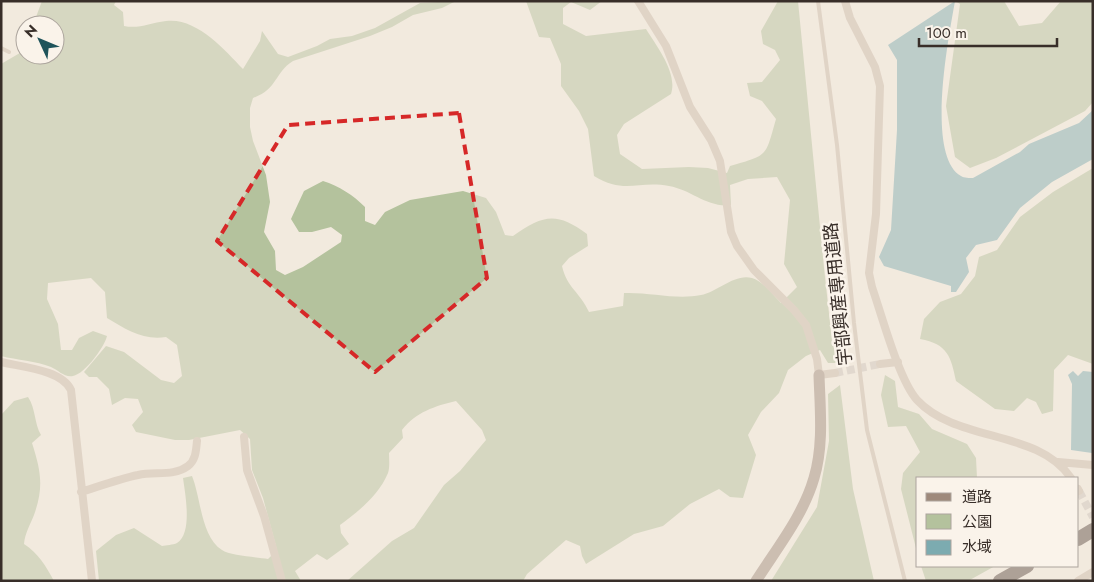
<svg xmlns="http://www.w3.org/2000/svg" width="1094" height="582" font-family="Jost,'Noto Sans JP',sans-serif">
<rect width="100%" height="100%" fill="#f2eade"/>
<path fill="#b4c29d" d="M42,1h74l-2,4 9,7 1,14c15,3 26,-3 42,-5 30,-4 58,28 77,48l17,-28 2,-10 16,23 10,3 29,-11 13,-7 22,-3 23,-8 45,-25 36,-2 -14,7 -29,7 -21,12 -22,9 -77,25c-19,12 -15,28 -40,37l-3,10v19l3,14 13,34 4,27 -6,30 11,19 1,19 9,5 18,-8 38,-25 1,-7 -11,-8 -19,5h-13l-8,-13 13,-28 19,-10c16,5 30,14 42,26v14l10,4 10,-13 25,-12 53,-9 23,7 10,14 9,23 8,1c30,-21 43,-25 74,-2l1,12 -19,12 -7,8c5,22 18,26 27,46l34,-6 1,-13c26,-1 52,7 77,2 16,-3 34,-22 51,-17 12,4 20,16 29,25l16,-16 -13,-23 6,-64 -13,-23 -29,2 -18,6 1,20c-24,3 -39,-15 -62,-19 -31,-6 -44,9 -75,-10l-6,-47 -9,-18 -18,-25v-22l-11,-26 -11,-1 -13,-36h76l-12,9 -19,-8 -8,6v16l23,12 60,-7c11,18 32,44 25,65l-47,30 -7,11 3,19 22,15 47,-2 19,1 19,5 3,-7c39,-11 35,-9 46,-47l-14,-18 -12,-5 -3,-13 15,-1 18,-22 -5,-10 -12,-6 -2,-13 17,-30h20l26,267 8,73 6,22h-10l-8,-13 -14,6 -18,14 -9,23 -18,19 -13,23 8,20 -13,43 -13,-1 -11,-8 -29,15 -27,22 -29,8 -48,30 -4,-8 -2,-10 -14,-6 -39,34 -4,7h-176l45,-40 22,-13 30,-43 16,-14 26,-31 -4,-10 -26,-29c-21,5 -40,11 -54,29l1,8 -14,15c0,6 1,14 -1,20 -9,22 -29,38 -48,52l1,8 8,11 -22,16 -10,-6 -22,17 6,10h-202l-3,-30 20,-16 18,-7 28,18c4,-1 11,-1 15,-3 16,-10 8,-50 6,-65l9,-2c9,22 9,61 30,74 8,6 36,7 46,9l9,-9 -14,-52 -11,-28 -2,-31 -10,-9 -51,10h-14l-39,-8 -4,-7 11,-13 -5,-13 -13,-1 -13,7 -3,-16 -12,-12h-8l-5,-5 22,-26 18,6 37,28 13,3 8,-7 -5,-31 -11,-8c-22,4 -41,-8 -59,-19l-2,-26 -14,-14 -43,5 -1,16 11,25 3,26h11l7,-12 14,-7 14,5c-2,10 -22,38 -34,40 -8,2 -15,-6 -22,-9 -15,-6 -34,-7 -50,-11v-292l24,-14v5h30v-30h-22z
M955,1h49l15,25 23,-3 19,-22h32v101l-8,9 -89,47 -26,10 -15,-11 -9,-51 14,-102z
M1093,168v196l-25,-9 -14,15 -1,41 -11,3 -6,-12 -9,-4 -13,13 -19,-2 -39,-28c-5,-24 -8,-37 -36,-42l4,-20 16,-17 21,-8 14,-18 4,-19 18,-7 23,-33 33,-25z
M885,375l10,6 3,26 21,7 13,15 35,15 9,14 1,20h-59v78l-17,-67 2,-16 17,-21 -14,-26 -18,1 -7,-32z
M840,385l13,104 21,92h-103l46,-74 12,-66 -1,-47z
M28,397c8,12 6,26 13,38l-9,8c9,28 12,44 2,72 -4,10 -9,18 -10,29 14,9 22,22 30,37h-53v-166l13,-14z
M921,566h74l-27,15h-42z"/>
<path fill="#7cabb0" d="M955,1c-6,35 -30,154 6,175 3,2 9,2 12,2l47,-26 9,-8 50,-21 14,-13v49l-41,23 -32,26 -23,32 -21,5 -10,13 3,14 -13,20h-5v-6l-67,-20 -5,-9 12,-27 6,-100v-70l-9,-15z
M1073,371l5,5 5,-5 10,1 -1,81 -21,-3 1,-66 -4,-9z"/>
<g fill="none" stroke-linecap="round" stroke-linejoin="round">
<path stroke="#cdc4ba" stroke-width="8" stroke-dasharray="8 4" stroke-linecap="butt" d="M835,373l45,-9
M1079,491l14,26"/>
<path stroke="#cbbaa9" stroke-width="4" d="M818,1l19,144 17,178 13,107 38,151
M1,48l8,4"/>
<path stroke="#cbbaa9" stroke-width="8" d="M638,1l28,45 24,61 21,33 9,21 11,71 6,14 17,24 40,40 12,15 11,34 2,16 16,-2
M845,1l5,17 25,49 5,19 -4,128 -7,59 3,14c10,29 27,93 45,113 40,43 121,29 154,78
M1,362c21,5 61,8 70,28l21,191
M880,364l18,-2
M244,437l3,33 17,46 18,65
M1058,462l35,3
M1078,489l1,2
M81,492c19,-6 38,-13 57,-17 17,-4 35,2 50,-9 8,-6 8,-16 9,-25
M1078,581l15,-9"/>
<path stroke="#9e897b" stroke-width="11" d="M756,581c21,-33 47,-65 58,-103 10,-33 6,-70 5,-103"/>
<path stroke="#594940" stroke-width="14" d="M1078,539l15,-9
M1000,581l27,-15"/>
</g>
<path d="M0 0H1094V582H0ZM459,113l28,165 -112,94 -158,-131 71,-116z" fill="#f2eade" fill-opacity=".55" fill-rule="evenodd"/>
<path fill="none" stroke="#d62828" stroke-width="4" stroke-dasharray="10 6" stroke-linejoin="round" d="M459,113l28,165 -112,94 -158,-131 71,-116z"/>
<g text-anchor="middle" stroke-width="5" stroke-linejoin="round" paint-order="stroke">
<g font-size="18" fill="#382e29" stroke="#faf3ea">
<text transform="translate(838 294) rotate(-96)" y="6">宇部興産専用道路</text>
</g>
</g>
<rect width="1094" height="582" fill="none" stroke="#382e29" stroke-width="5"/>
<rect x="916" y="477" width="162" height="90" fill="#faf3ea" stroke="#aca49d"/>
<rect x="926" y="493" width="25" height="8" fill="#9e897b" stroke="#aca49d"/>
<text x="962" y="502" font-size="15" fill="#382e29">道路</text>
<rect x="926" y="514" width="25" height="15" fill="#b4c29d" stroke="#aca49d"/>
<text x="962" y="527" font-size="15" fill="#382e29">公園</text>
<rect x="926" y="540" width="25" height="15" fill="#7cabb0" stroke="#aca49d"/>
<text x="962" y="552" font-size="15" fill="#382e29">水域</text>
<g transform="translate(40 40) rotate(314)"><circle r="24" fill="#faf3ea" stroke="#aca49d"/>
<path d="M0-4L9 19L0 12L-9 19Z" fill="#1e535a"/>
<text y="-8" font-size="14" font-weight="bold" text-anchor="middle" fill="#382e29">N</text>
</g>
<path d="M919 38v8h138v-8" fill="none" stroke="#382e29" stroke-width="2.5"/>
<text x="926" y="38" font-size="15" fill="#382e29" stroke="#faf3ea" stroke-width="4" paint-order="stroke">100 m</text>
</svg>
